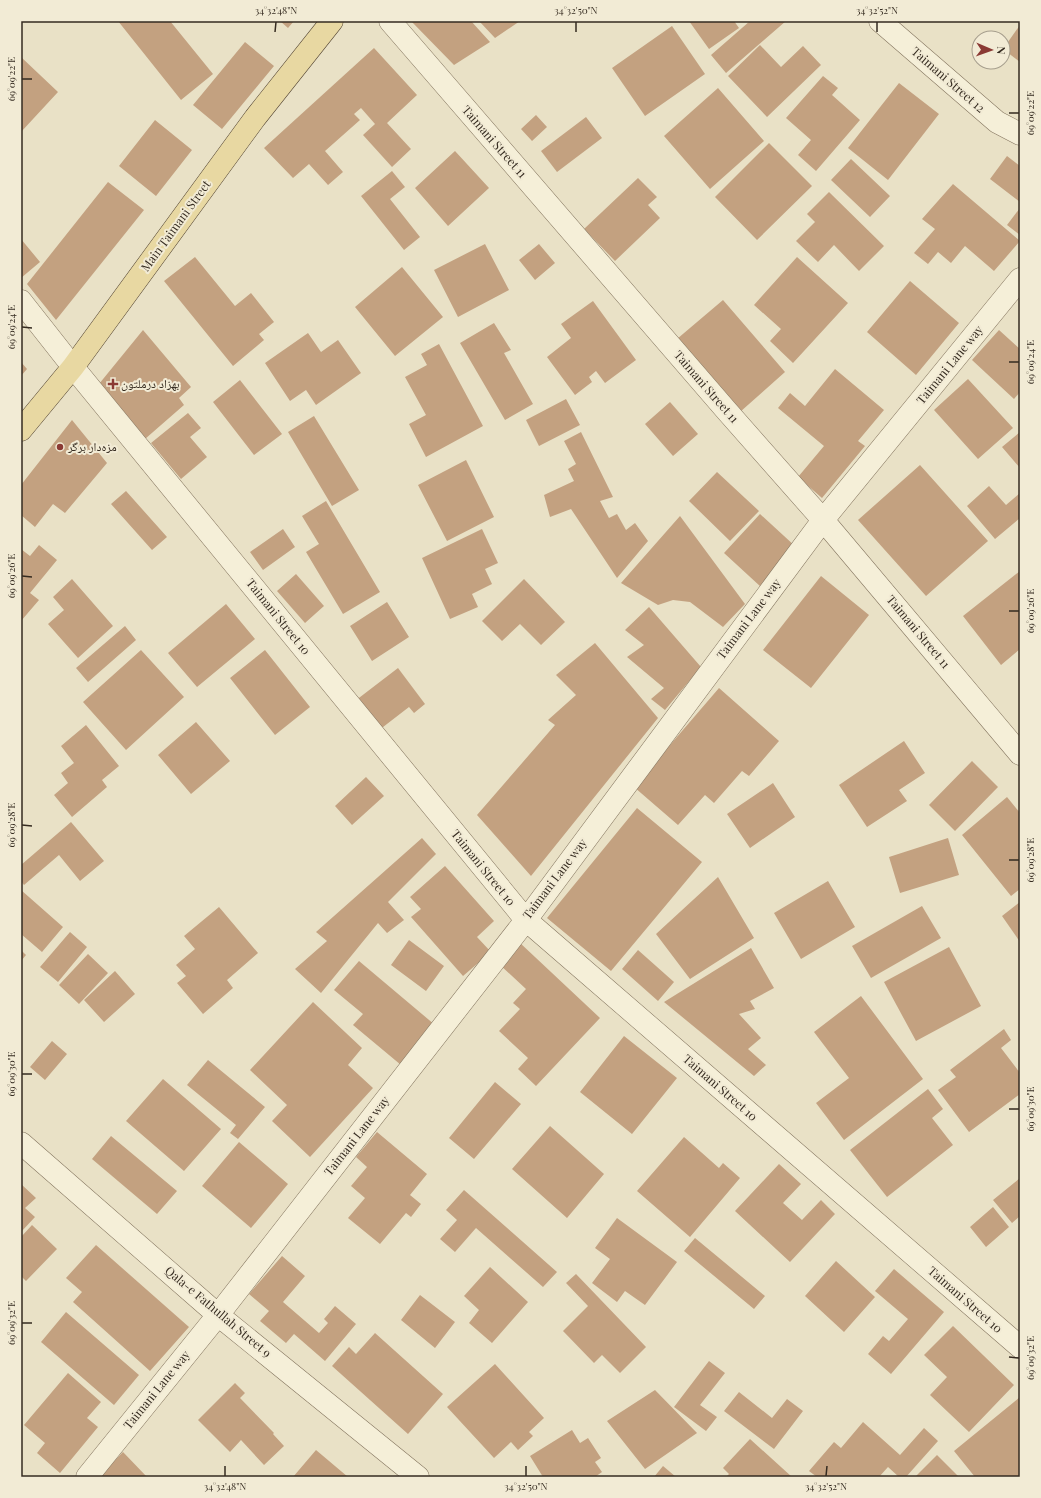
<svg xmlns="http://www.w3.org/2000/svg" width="1041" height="1498" font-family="'Playfair Display','Noto Naskh Arabic',serif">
<rect width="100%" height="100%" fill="#e9e1c6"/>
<path fill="#c3a180" d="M118,21h52l43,53 -32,26z
M280,21h14l-6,7z
M411,21h60l19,21 -36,23z
M479,21h41l-25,17z
M689,21h45l5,7 -30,21z
M750,21h36l-60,52 -15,-18z
M1020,25v37l-17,-13z
M672,26l33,48 -60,42 -33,-48z
M245,42l29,24 -52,63 -29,-24z
M760,45l21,22 22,-21 18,19 -54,52 -39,-41z
M374,48l43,47 -30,28 24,26 -19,18 -29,-32 12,-11 -14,-16 -7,6 6,6 -35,31 18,21 -15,13 -19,-21 -16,14 -29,-30z
M21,57l37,35 -37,40z
M823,76l15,12 -6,7 28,25 -44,51 -18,-16 13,-15 -25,-22z
M899,83l40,31 -51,66 -40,-32z
M718,88l46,53 -54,48 -46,-53z
M536,115l11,12 -15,14 -11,-12z
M586,117l16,21 -45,34 -16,-21z
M155,120l37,30 -36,46 -37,-30z
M769,143l43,43 -55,54 -42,-43z
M455,151l34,37 -41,38 -33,-38z
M1007,156l13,10v36l-30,-23z
M851,159l39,37 -20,21 -39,-37z
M392,171l13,16 -15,12 30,38 -16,13 -43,-54z
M638,178l19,19 -9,8 12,13 -45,43 -31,-32z
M108,182l36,28 -88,110 -29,-36z
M953,184l67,57 -26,30 -29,-25 -14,17 -13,-11 -10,12 -14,-11 21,-24 -13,-10z
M829,192l55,54 -25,25 -25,-26 -16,17 -22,-21 19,-19 -8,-8z
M1020,208v27l-13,-10z
M21,239l19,23 -19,16z
M485,244l24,46 -51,27 -24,-47z
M539,244l16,19 -20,17 -16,-20z
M195,257l40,49 16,-13 23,29 -15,12 5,6 -31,26 -69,-85z
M797,257l51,46 -55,60 -23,-22 11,-12 -27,-24z
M402,267l41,50 -48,39 -40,-49z
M910,281l49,42 -43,52 -49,-43z
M723,300l62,72 -45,40 -63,-73z
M593,301l43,59 -31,23 -9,-12 -7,6 3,5 -17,13 -28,-38 24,-19 -10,-14z
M494,323l17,27 -7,3 29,51 -28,16 -45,-77z
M143,330l48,57 -12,11 5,7 -39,34 -46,-55z
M999,330l21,19v43l-6,7 -42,-39z
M308,333l13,19 17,-12 23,33 -45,32 -10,-15 -16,11 -25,-38z
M439,344l44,82 -57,31 -17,-33 17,-9 -21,-38 22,-12 -6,-11z
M21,362l6,7 -6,7z
M835,369l49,41 -26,31 7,5 -43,52 -24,-21 26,-31 -46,-38 12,-15 15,13z
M968,379l45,49 -35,31 -44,-49z
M240,380l42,54 -28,21 -41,-53z
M566,399l14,26 -41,21 -13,-26z
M670,402l28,32 -25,22 -28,-32z
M188,413l13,15 -11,9 17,20 -26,22 -30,-36z
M314,416l45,74 -27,16 -44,-74z
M72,420l35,43 -42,50 -12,-9 -18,23 -14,-12v-30z
M581,432l32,65 -13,4 9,17 8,-4 9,16 9,-7 13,18 -31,37 -46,-69 -21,8 -6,-22 30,-14 -6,-12 8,-5 -12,-23z
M1020,432v36l-18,-21z
M466,460l28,57 -47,24 -29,-56z
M920,465l68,76 -62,55 -68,-76z
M717,472l42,39 -29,30 -41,-40z
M989,486l17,19 14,-12v25l-25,21 -28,-33z
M126,491l41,46 -15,13 -41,-46z
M326,501l54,91 -37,22 -37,-62 13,-8 -17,-28z
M760,514l36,33 -35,40 -37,-34z
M680,516l65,88 -22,23 -33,-25 -17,-2 -15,5 -37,-22z
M283,529l12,18 -32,23 -13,-18z
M482,529l16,34 -13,6 7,15 -20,10 6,13 -28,12 -28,-61z
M39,545l18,15 -27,33 9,7 -18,21v-72l9,7z
M1020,571v78l-19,16 -38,-49z
M296,574l28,32 -19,17 -28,-32z
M821,576l48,39 -58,73 -48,-38z
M72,579l41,47 -35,32 -30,-34 16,-14 -11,-13z
M524,579l41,43 -24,23 -21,-21 -18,17 -20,-20z
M387,602l22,35 -37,24 -22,-35z
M226,604l29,35 -58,48 -29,-34z
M649,607l52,60 -36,43 -14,-11 13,-11 -37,-31 17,-12 -19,-15z
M125,626l11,14 -48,42 -12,-14z
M595,643l63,75 -127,158 -54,-61 78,-90 -7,-5 28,-25 -20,-20z
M141,650l43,47 -58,53 -43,-48z
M265,650l45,57 -35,28 -45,-57z
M398,668l27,36 -11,9 -5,-6 -35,27 -23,-30z
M719,688l60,53 -30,35 -7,-5 -28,32 -9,-8 -27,30 -44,-38z
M196,722l34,39 -39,33 -33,-39z
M86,725l33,41 -17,14 5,7 -35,30 -18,-22 14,-12 -7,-10 13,-10 -13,-17z
M904,741l21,32 -26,17 8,11 -40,26 -28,-42z
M972,761l26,26 -43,44 -26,-26z
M366,777l18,19 -32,29 -17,-19z
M773,783l22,34 -45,31 -23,-34z
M1007,797l13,16v76l-9,7 -49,-61z
M637,808l65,54 -91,109 -64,-53z
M71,822l33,39 -24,20 -21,-26 -35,30 -3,-4v-16z
M422,838l14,16 -48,48 16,18 -17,13 -9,-10 -57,70 -26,-24 32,-28 -11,-9z
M948,838l11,37 -59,18 -11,-36z
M445,866l49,55 -17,16 14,15 -28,24 -52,-59 10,-8 -11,-12z
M718,877l36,61 -64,41 -34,-45z
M828,881l27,46 -54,32 -27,-46z
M21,890l42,37 -21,25 -21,-18z
M1020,902v40l-18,-26z
M922,906l19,32 -70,40 -19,-32z
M219,907l39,46 -31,27 6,8 -30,26 -26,-31 9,-7 -10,-11 19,-16 -11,-13z
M70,932l17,15 -29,35 -18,-15z
M409,940l35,26 -18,25 -35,-26z
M519,942l81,76 -64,68 -18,-17 10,-11 -29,-27 21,-22 -7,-6 13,-14 -27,-25z
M949,947l32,59 -65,35 -32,-59z
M751,948l23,40 -24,13 5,8 -16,5 22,24 -13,11 18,16 -12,11 -90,-74z
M21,950l5,5 -5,6z
M638,950l36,32 -16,19 -36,-32z
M88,954l20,19 -29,31 -20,-19z
M359,961l76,64 -34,40 -48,-40 10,-11 -29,-24z
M115,971l20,23 -31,28 -20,-22z
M861,996l62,83 -79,61 -28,-37 33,-25 -35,-46z
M313,1002l49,46 -14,17 25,23 -63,69 -38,-36 15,-16 -37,-35z
M1004,1029l7,11 -10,8 19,25v21l-51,38 -31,-42 18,-13 -6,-7z
M624,1036l53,42 -45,56 -52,-42z
M52,1041l15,13 -22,26 -15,-13z
M208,1060l57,47 -27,32 -8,-6 6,-8 -49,-40z
M163,1079l58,50 -37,42 -58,-50z
M495,1082l26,22 -47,55 -25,-21z
M928,1089l15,20 -11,9 21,27 -66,52 -37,-47z
M550,1126l54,48 -37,44 -55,-49z
M377,1132l50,42 -17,21 11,9 -10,13 -5,-4 -26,31 -32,-26 17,-20 -14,-12 16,-19 -11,-10z
M111,1136l66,55 -20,23 -65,-55z
M684,1137l35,31 4,-5 17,15 -50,59 -53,-46z
M239,1142l49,42 -37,44 -49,-42z
M779,1164l22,20 -18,19 19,17 19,-20 14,14 -45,48 -55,-51z
M1020,1178v38l-8,7 -19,-23z
M21,1184l15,14 -11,10 10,9 -14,15z
M464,1190l93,82 -14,15 -67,-59 -21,24 -15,-13 17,-19 -11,-10z
M993,1207l16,20 -23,20 -16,-20z
M617,1218l60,44 -32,43 -20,-14 -8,11 -25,-19 18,-24 -15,-11z
M32,1225l25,24 -31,32 -5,-5v-39z
M695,1238l70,58 -11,13 -70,-58z
M96,1245l93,82 -39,44 -77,-69 9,-10 -16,-14z
M282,1256l23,20 -22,26 36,31 9,-10 -4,-4 11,-13 21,18 -31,37 -31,-27 -8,9 -26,-22 9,-10 -20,-17z
M836,1261l39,36 -31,35 -39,-36z
M490,1267l38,35 -36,41 -23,-20 10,-13 -15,-14z
M894,1269l50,43 -53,62 -23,-20 15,-18 6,5 19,-22 -33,-28z
M576,1274l70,73 -26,26 -18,-18 -8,8 -31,-32 25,-25 -22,-23z
M420,1295l35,27 -20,26 -34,-28z
M66,1312l73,63 -25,30 -73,-63z
M953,1326l61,59 -45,47 -39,-37 17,-18 -23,-22z
M375,1333l68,61 -35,40 -76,-68 17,-19 7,7z
M709,1361l16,12 -25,32 17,12 -11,14 -32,-24z
M495,1364l49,54 -15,14 4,4 -15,14 -7,-8 -17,16 -47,-51z
M68,1373l33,29 -14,16 11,9 -38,46 -23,-20 8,-10 -21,-18z
M235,1383l10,10 -5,5 34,35 -1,1 11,12 -20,19 -23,-25 -11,12 -32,-32z
M655,1390l42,43 -52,36 -38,-48z
M739,1392l33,26 15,-19 16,12 -29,38 -50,-38z
M1020,1397v80h-45l-21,-26z
M863,1422l37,33 24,-27 14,13 -32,36h-7l-11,-10 -9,10h-62l-8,-6 25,-29 7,6z
M572,1430l8,13 8,-5 13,20 -6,4 7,10 -7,5h-52l-13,-21z
M750,1439l42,38h-66l3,-3 -6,-6z
M316,1450l32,27h-55z
M123,1452l24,25h-48z
M937,1455l22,22h-44z
M663,1466l13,11h-22z"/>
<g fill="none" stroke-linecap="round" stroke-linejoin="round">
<defs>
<path id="minor" d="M390,21l336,389 97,110 197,234
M880,21l117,101 23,12
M21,301l52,66 453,553 494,427
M21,1143l197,172 200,162
M87,1477l131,-162 308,-395 297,-400 197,-241"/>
<path id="major" d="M21,430l52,-63 182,-249 77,-97"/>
</defs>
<use href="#minor" stroke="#83745e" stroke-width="23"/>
<use href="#major" stroke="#514231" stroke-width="23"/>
<use href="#minor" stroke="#f5efd8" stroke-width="22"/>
<use href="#major" stroke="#e8d8a2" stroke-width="22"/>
</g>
<path fill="none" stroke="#352b20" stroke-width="1.5" d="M275,32l1,-10M576,32v-10M877,32v-10M22,79h10M1009,113h10M22,327l10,1M1009,362h10M22,576l10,1M1009,611h10M22,825l10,1M1009,860h10M22,1074h10M1009,1109h10M22,1323h10M1009,1357l10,1M225,1476v-10M526,1476v-10M826,1476l1,-10"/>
<g fill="#8b3a34" stroke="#f2ebd5" stroke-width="1.5">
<path d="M111 378h4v4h4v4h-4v4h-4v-4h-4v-4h4z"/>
<circle cx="60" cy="447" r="4"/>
</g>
<g text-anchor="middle" stroke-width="4" stroke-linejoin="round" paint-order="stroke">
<g font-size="12" fill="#352b20" stroke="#f2ebd5">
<text transform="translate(948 80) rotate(41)" y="4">Taimani Street 12</text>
<text transform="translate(494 142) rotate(49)" y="4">Taimani Street 11</text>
<text transform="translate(176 226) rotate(-54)" y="4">Main Taimani Street</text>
<text transform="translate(950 365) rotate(-51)" y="4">Taimani Lane way</text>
<text transform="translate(706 387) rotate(49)" y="4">Taimani Street 11</text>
<text transform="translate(278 617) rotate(51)" y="4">Taimani Street 10</text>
<text transform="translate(749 619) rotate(-53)" y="4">Taimani Lane way</text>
<text transform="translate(918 632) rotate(50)" y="4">Taimani Street 11</text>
<text transform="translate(483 868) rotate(51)" y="4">Taimani Street 10</text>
<text transform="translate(555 879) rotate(-53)" y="4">Taimani Lane way</text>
<text transform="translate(720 1088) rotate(41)" y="4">Taimani Street 10</text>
<text transform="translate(357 1136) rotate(-52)" y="4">Taimani Lane way</text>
<text transform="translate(965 1300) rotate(41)" y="4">Taimani Street 10</text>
<text transform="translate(218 1312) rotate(40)" y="4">Qala-e Fathullah Street 9</text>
<text transform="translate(157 1390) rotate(-51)" y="4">Taimani Lane way</text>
</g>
<g font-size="12" fill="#352b20" stroke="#f2ebd5" text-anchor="start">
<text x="121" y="388">بهزاد درملتون</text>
<text x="68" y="451">مزه‌دار برگر</text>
</g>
</g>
<rect width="1041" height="1498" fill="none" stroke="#f2ebd5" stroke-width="44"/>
<g transform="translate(991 50) rotate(92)"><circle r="19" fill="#f2ebd5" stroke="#a69e8d"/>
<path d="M0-3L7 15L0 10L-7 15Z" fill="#8b3a34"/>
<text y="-6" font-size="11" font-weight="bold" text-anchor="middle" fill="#352b20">N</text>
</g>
<rect x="22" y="22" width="997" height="1454" fill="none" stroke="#352b20" stroke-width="1.5"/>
<g font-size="10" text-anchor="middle" fill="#352b20">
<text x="276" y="14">34°32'48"N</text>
<text x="576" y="14">34°32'50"N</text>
<text x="877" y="14">34°32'52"N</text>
<text transform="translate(11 79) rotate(-90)" y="4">69°09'22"E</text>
<text transform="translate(1030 113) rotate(-90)" y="4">69°09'22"E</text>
<text transform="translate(11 327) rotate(-90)" y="4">69°09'24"E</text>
<text transform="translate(1030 362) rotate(-90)" y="4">69°09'24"E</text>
<text transform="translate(11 576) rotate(-90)" y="4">69°09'26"E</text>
<text transform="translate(1030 611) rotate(-90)" y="4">69°09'26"E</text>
<text transform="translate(11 825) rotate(-90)" y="4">69°09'28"E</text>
<text transform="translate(1030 860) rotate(-90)" y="4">69°09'28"E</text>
<text transform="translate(11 1074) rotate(-90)" y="4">69°09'30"E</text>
<text transform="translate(1030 1109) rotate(-90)" y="4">69°09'30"E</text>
<text transform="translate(11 1323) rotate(-90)" y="4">69°09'32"E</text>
<text transform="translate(1030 1358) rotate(-90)" y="4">69°09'32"E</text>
<text x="225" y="1490">34°32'48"N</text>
<text x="526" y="1490">34°32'50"N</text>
<text x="826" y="1490">34°32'52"N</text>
</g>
</svg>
